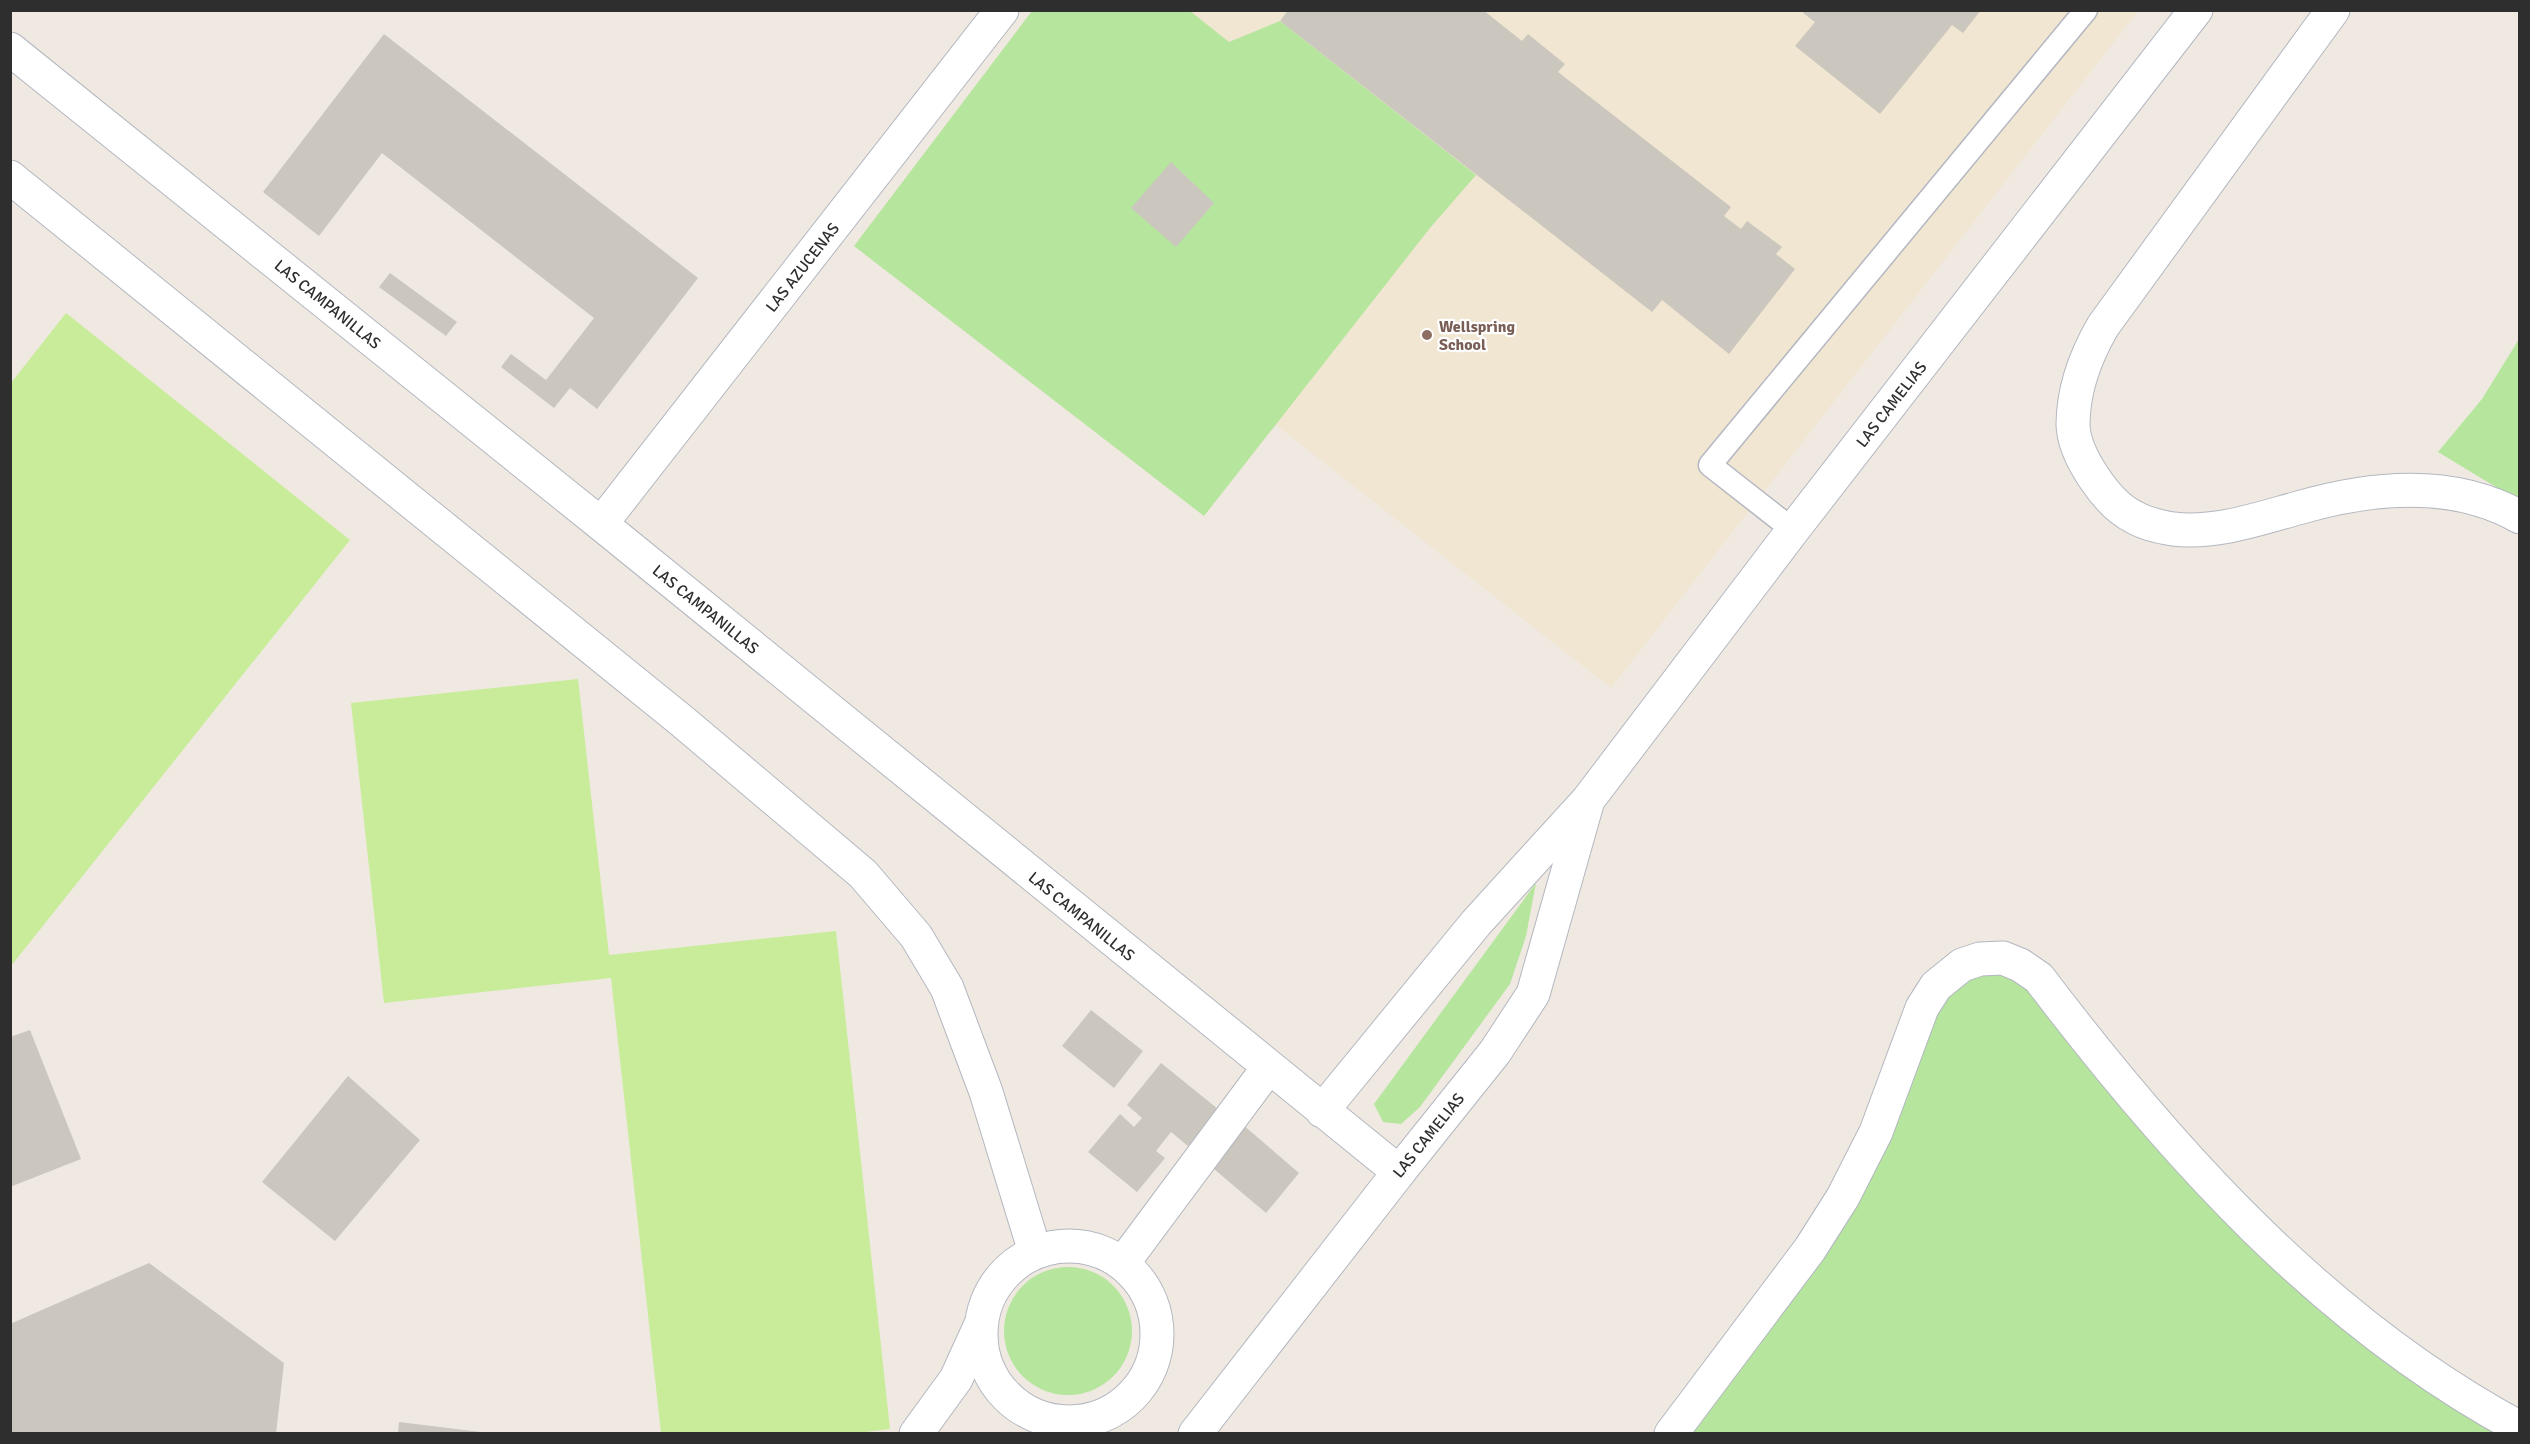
<svg xmlns="http://www.w3.org/2000/svg" width="2530" height="1444" font-family="Signika,sans-serif">
<rect width="100%" height="100%" fill="#efe9e1"/>
<path fill="#f0e6d1" d="M1032,11h1106l-527,677 -335,-263 -72,91 -350,-270z"/>
<path fill="#b6e59e" d="M1032,11h158l39,31 51,-21 196,154 -46,53 -226,288 -350,-270z
M2519,339v162l-81,-49 44,-53z
M1536,883l-10,53 -16,48 -90,123 -19,17 -18,-2 -9,-18z
M2003,958l155,171 356,305h-843l139,-185 112,-241z
M1004 1331a64 64 0 1 1 128 0a64 64 0 1 1-128 0Z"/>
<path fill="#c9ec9a" d="M66,313l284,227 -339,426v-583z
M578,679l31,276 227,-24 54,498 -41,5 -188,-1 -50,-455 -227,25 -33,-300z"/>
<path fill="#cbc7bf" d="M1288,10h195l39,31 6,-7 37,30 -7,8 173,135 -7,9 17,13 6,-8 35,26 -6,7 19,15 -66,85 -67,-54 -10,12 -372,-291z
M1805,10h176l-18,23 -11,-8 -72,89 -85,-68 20,-24 -12,-9z
M384,34l314,244 -101,131 -27,-21 -16,20 -53,-41 10,-13 35,26 48,-62 -212,-165 -63,83 -56,-44z
M1171,162l43,41 -38,44 -45,-39z
M390,273l67,49 -11,14 -67,-49z
M1091,1010l52,41 -29,37 -52,-42z
M30,1030l51,129 -71,28v-150z
M1161,1063l57,46 -30,37 -17,-14 -15,19 9,7 -28,34 -49,-40 32,-38 14,13 8,-9 -15,-13z
M348,1076l72,64 -85,101 -73,-59z
M1242,1124l57,49 -33,40 -58,-49z
M149,1263l135,100 -8,71h-266v-110z
M399,1422l82,10v2h-83z"/>
<g fill="none" stroke-linecap="round" stroke-linejoin="round">
<defs>
<path id="lane" d="M1793,530l-83,-65 376,-455"/>
<path id="street" d="M2333,10l-230,316c-18,31 -30,63 -30,99 1,30 34,79 61,92 10,6 27,10 39,12 42,5 85,-10 125,-21 72,-21 155,-29 222,9
M10,177l672,544 181,153 53,62 31,52 39,104 49,160
M601,524l401,-514
M981 1334a88 88 0 1 1 176 0a88 88 0 1 1-176 0Z
M1123,1263l145,-195
M916,1434l40,-55 25,-55
M1195,1434l204,-262
M1671,1434l139,-185 33,-52 33,-65 46,-124 14,-22 26,-21 18,-6 23,-1 17,7 19,13c132,174 285,345 481,450"/>
<path id="secondary" d="M10,49l591,475 798,648 96,-120 38,-58 55,-194
M1322,1111l154,-188 112,-123 205,-270 403,-520"/>
</defs>
<use href="#lane" stroke="#b4b7c1" stroke-width="25"/>
<use href="#street" stroke="#b4b7c1" stroke-width="35"/>
<use href="#secondary" stroke="#b4b7c1" stroke-width="35"/>
<use href="#lane" stroke="#fff" stroke-width="22"/>
<use href="#street" stroke="#fff" stroke-width="33"/>
<use href="#secondary" stroke="#fff" stroke-width="33"/>
</g>
<circle fill="#8d6e63" stroke="#fff" stroke-width="2" cx="1427" cy="335" r="6"/>
<g text-anchor="middle" stroke-width="4.5" stroke-linejoin="round" paint-order="stroke">
<g font-size="16" fill="#2e2e2e" stroke="#fff">
<text transform="translate(802 267) rotate(-52)" y="6">LAS AZUCENAS</text>
<text transform="translate(328 304) rotate(39)" y="6">LAS CAMPANILLAS</text>
<text transform="translate(1891 404) rotate(-52)" y="6">LAS CAMELIAS</text>
<text transform="translate(706 609) rotate(39)" y="6">LAS CAMPANILLAS</text>
<text transform="translate(1082 916) rotate(39)" y="6">LAS CAMPANILLAS</text>
<text transform="translate(1428 1135) rotate(-51)" y="6">LAS CAMELIAS</text>
</g>
<g font-size="16" font-weight="bold" fill="#785e54" stroke="#fff" text-anchor="start">
<text x="1439" y="332">Wellspring<tspan x="1439" dy="18">School</tspan></text>
</g>
</g>
<rect width="2530" height="1444" fill="none" stroke="#2e2e2e" stroke-width="24"/>
</svg>
